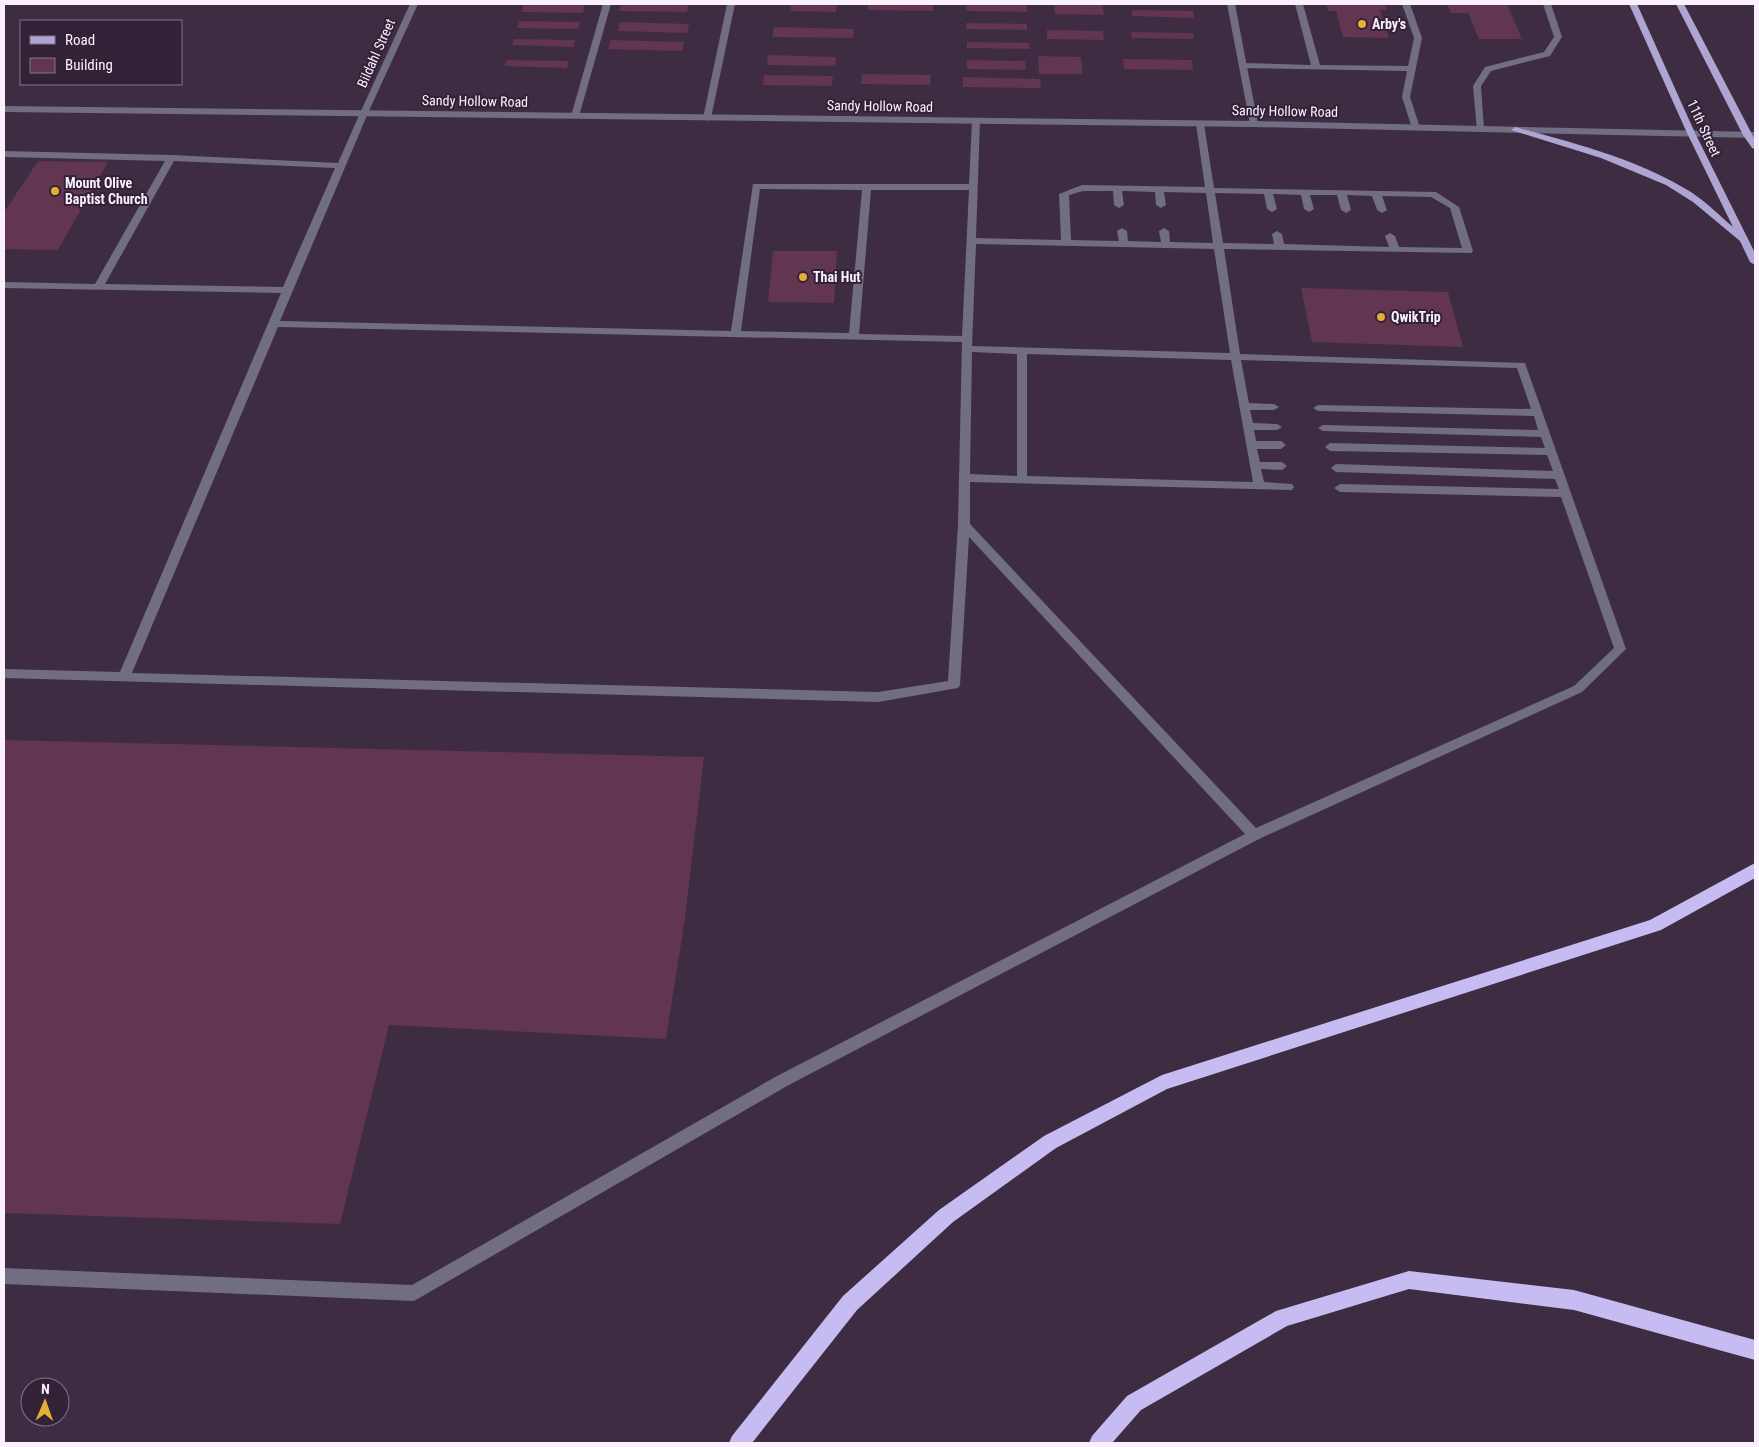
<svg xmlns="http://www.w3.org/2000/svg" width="1759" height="1447" font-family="'Roboto Condensed',sans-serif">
<rect width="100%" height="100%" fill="#3d2c42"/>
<path fill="#623551" d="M524,4h61l-2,9 -62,-1z
M621,4h68l-2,8 -68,-1z
M791,4h46l-1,8 -46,-1z
M868,4h65v7l-65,-1z
M966,4h61v8l-61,-1z
M1054,4h48l2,11 -49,-1z
M1326,4h59l2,6h-7l9,28 -46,-1 -7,-26h-8z
M1447,4h60l15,35h-43l-11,-26h-17z
M1132,10l61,1 1,7 -62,-2z
M519,21l61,1 -2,7 -61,-1z
M620,22l69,2 -2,9 -69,-2z
M966,23l61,1v6l-61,-1z
M774,27l80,2 -1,9 -81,-1z
M1047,30l56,1 1,9 -57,-1z
M1131,32l62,1 1,6 -62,-1z
M514,39l61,1 -2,7 -61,-2z
M611,40l73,2 -2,9 -74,-2z
M967,42l62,1 1,6 -63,-1z
M768,55l68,2 -1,9 -68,-1z
M1038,56l43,1 2,17h-44z
M1123,59l69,1 1,10 -69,-1z
M507,60l62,1 -2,7 -63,-2z
M967,60l58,1 1,9 -59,-1z
M862,74l69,1 -1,10 -69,-1z
M764,75l69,1 -1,10 -69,-1z
M963,77l77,2 1,9 -78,-1z
M38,161l70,1 -50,88 -54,-1v-37z
M773,251h64l-3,52 -66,-1z
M1301,288l147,4 15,55 -151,-5z
M4,740l700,17 -19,161 -19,121 -277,-14 -49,199 -336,-11z"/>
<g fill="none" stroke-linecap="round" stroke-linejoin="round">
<path fill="#716d83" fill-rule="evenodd" d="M603,4h8l-32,112 -7,2 -1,-2z
M727,4h8l-24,114 -4,3 -4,-3z
M1295,4h8l17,61 88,1 6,-28 -12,-34h8l12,34 -12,59 10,31 -1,2 -7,-2 -10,-31 5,-26 -167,-3 -1,-2 4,-3 68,2z
M1543,4h8l11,33 -12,19 -59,15 -10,15 3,43 -7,2 -4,-45 12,-19 59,-15 10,-15z
M364,110l4,3 -88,208 451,10 22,-147h216l3,-63 4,-3 4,3 -4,117 85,2 -2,-46 23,-9 123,2 -9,-63 4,-3 4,3 10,64 222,4 23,15 14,44 -2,2 -247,-4 16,105 285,9 101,286 -44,43 -323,147 -472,247 -373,215 -410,-17v-16l408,17 365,-209 468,-242 -276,-297 -9,148 -2,3 -80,14 -874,-24v-9l116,3 161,-379 -277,-5v-6l91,2 70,-123 -161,-4v-6l167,4 167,8 22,-50zM174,161l161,7 -52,119 -178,-3zM760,189l102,1 -13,143 -108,-2zM871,190h98l-7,146 -103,-2zM1083,191h30l1,14 5,3 5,-3 -2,-14 33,1 1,13 5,3 5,-3 -2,-13 42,1 7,50 -43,-1 -1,-11 -5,-3 -5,3 2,11 -33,-1 -1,-10 -5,-3 -5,3 2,10 -48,-1 -2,-45zM1215,193l49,1 3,15 5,3 5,-3 -4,-15 28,1 3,14 5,3 5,-3 -4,-14h27l4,15 5,3 5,-3 -4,-15 25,1 5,14 5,3 5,-3 -5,-14 49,1 19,11 12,40 -63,-1 -4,-11 -5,-3 -5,3 4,11 -105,-3 -2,-10 -5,-3 -5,3 2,10 -51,-1zM976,244l238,5 16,104 -258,-7zM278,327l684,15 -4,183 -10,156 -70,11 -746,-19zM972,352l45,2v122l-47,-2zM1027,354l204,6 22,122 -226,-6zM1241,360l276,8 14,41 -213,-4 -5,3 5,3 216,5 4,14 -215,-5 -5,3 5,3 218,6 4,11 -215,-5 -5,4 5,4 217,4 6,16 -217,-7 -5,4 5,4 219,7 4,10 -219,-5 -6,4 6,4 221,5 53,151 -40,38 -318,142 -286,-304v-42l322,8 2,-3 -2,-3 -28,-2 -3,-13 21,1 5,-4 -5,-4h-22l-3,-13h24l5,-4 -5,-4h-25l-2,-11h23l5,-3 -5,-3 -24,-1 -3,-13h24l5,-3 -5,-3 -25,-1z"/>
<path fill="#716d83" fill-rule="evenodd" d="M410,4h8l-50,109 -7,2 -1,-2z
M1227,4h8l23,120 -4,3 -4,-3z"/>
<path fill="#716d83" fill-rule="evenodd" d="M4,106l1250,15 501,11v6l-501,-11 -1250,-15z"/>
<path fill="#aea6d2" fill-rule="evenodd" d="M1629,4h8l58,129 60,120v12l-5,-3 -10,-21 -47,-39 -27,-17 -65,-27 -90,-28 4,-3c60,16 123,32 176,65 15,10 28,23 42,35l-46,-94z
M1676,4h8l71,136v9l-3,-1 -9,-13z"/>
<path fill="#c6bcf2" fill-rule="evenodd" d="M1755,863v15l-94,52 -494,159 -111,59 -103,74 -96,88 -105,133h-23l3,-7 111,-140 96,-86 105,-74 118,-61 488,-155z
M1409,1271l165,19 181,50v20l-181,-50 -165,-21 -122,37 -146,84 -29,33h-23l3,-7 35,-40 149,-85z"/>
</g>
<g fill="#e4ad35" stroke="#322237" stroke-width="2">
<circle cx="1362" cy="24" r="5"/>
<circle cx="55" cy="191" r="5"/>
<circle cx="803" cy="277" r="5"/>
<circle cx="1381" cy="317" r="5"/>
</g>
<g text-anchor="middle" stroke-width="4" stroke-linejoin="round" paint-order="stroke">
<g font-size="14" font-weight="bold" fill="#fbf0fe" stroke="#322237" text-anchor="start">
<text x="1372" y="29">Arby's</text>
<text x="65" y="188">Mount Olive<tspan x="65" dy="16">Baptist Church</tspan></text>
<text x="813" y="282">Thai Hut</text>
<text x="1391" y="322">QwikTrip</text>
</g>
<g font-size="14" fill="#fbf0fe" stroke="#322237">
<text transform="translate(376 53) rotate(-66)" y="5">Bildahl Street</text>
<text transform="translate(475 101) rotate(1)" y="5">Sandy Hollow Road</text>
<text transform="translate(880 106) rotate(1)" y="5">Sandy Hollow Road</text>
<text transform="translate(1285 111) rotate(1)" y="5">Sandy Hollow Road</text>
<text transform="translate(1704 128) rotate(65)" y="5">11th Street</text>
</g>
</g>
<rect width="1759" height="1447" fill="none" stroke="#fbf0fe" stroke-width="10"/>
<rect x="20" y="20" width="162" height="65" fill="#322237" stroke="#827487"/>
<rect x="30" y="36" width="25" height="8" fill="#aea6d2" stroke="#827487"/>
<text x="65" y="45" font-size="15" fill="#fbf0fe">Road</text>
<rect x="30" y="58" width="25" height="15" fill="#623551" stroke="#827487"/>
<text x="65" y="70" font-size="15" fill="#fbf0fe">Building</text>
<g transform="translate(45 1402) rotate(2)"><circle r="24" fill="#322237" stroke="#827487"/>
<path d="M0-4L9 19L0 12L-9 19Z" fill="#e4ad35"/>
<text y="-8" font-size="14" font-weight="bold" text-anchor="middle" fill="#fbf0fe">N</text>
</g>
</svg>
